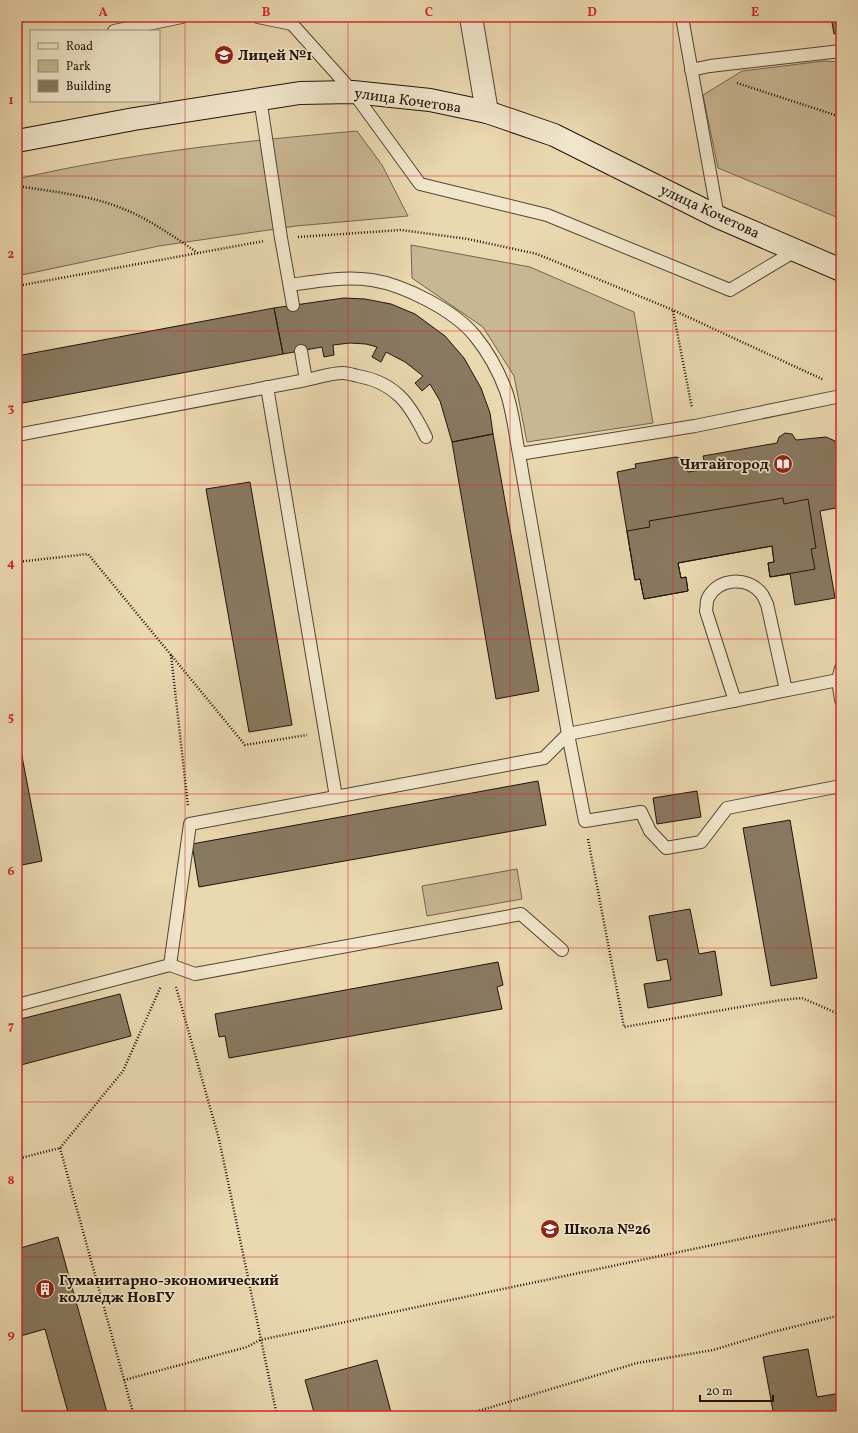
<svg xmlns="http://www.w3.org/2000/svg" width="858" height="1433" font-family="Vollkorn,serif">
<rect width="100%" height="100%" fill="#ead8af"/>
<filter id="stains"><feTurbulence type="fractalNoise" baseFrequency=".005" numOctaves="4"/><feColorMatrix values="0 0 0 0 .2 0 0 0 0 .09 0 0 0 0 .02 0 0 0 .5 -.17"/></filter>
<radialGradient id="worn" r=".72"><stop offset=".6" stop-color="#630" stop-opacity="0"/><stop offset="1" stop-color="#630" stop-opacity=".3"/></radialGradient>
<path fill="#c8b793" stroke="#746550" d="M824,61l17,1v157l-123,-51 -15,-73 39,-24z
M357,131l25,34 26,51 -112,10 -137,20 -142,30v-97c112,-26 226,-38 340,-48z
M411,245l119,22 104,45 19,111 -126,19 -13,-66 -31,-49 -71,-49z
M517,869l5,30 -95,17 -5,-30z"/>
<path fill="#897961" stroke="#20130d" d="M831,17h10v16l-7,1z
M344,298l21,1 26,5 24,10 30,22 19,22 17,30 9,25 3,21 -41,8 -12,-41 -10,-17 -8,7 -7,-8 8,-7 -18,-14 -19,-10 -5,10 -9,-5 5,-10 -11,-3 -16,-1 -17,2 1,10 -10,2 -2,-10 -39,7 -9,-46z
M274,308l9,46 -266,50v-48z
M785,433l7,1 4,6 30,-3 9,4 6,8v58l-21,4 15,87 -40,7 -5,-31 -20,3 -2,-14 6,-1 -2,-16 -94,17 3,15 5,-1 2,14 -44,8 -4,-20 -5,1 -18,-108 19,-4 -1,-4 41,-7 7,2 5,13 18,-3 -3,-13 74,-13 2,-6z
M493,434l46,257 -43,8 -44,-257z
M250,482l42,243 -43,7 -43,-243z
M783,498l1,6 24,-5 8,49 -5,1 4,20 -45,8 -2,-14 6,-1 -2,-16 -94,17 3,15 5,-1 2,14 -44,8 -4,-20 -5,1 -8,-49 23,-4 -1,-6z
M17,730l25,131 -25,5z
M538,781l8,44 -347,62 -7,-43z
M697,791l4,26 -44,7 -4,-26z
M790,820l27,158 -46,8 -28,-158z
M690,909l9,45 16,-3 7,44 -74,13 -4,-24 27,-4 -4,-21 -10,2 -8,-45z
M498,962l5,23 -6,2 5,22 -273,49 -4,-22 -6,1 -4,-23z
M120,994l11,42 -114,30v-46z
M58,1237l50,179h-39l-24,-87 -28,8v-88z
M808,1349l9,48 24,-4v23h-67l-11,-59z
M377,1360l15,56h-77l-10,-36z"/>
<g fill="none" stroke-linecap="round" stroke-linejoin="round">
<defs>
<path id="lane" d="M258,17l34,7 61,68 67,92 127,31 183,75 65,-39
M682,17l36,200
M114,31l68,-14
M691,70l19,-4 131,-15
M260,98l21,140 12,67
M290,285c27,-4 54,-9 82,-5 32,5 82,30 103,56 13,16 24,36 31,55 7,20 9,43 13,63
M306,380c11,-2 25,-7 37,-7 5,0 10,2 15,3 38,7 52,28 68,61
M267,387l69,410
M17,435l289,-55 -5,-29
M841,668l-3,12 3,20
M838,680l-270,54 -49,-280 176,-28 146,-30
M735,701l-29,-90c1,-4 0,-9 2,-13 10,-20 39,-22 53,-5 3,3 4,8 6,11l19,86
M568,734l17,87 56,-9 9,19 16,17 35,-6 26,-34 114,-22
M170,965l20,-141 354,-66 24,-24
M17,1005l153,-40 25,9 326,-60 41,36"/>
<path id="street" d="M471,17l16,95"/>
<path id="secondary" d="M17,141l117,-22 166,-26 53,-1 77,8 57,12 67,23 164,82 123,53"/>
</defs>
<use href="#lane" stroke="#524436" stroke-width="14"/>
<use href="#street" stroke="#524436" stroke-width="24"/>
<use href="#secondary" stroke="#20130d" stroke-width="24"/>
<path stroke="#20130d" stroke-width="2.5" stroke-dasharray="1 2" stroke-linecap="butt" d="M737,83l104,34
M17,186c31,5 63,8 93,18 32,10 60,30 88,49
M298,237l103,-7 67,9 69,15 136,56 151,70
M17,262l4,23
M17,286l247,-45
M673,311l19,97
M17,562l71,-8 157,191 62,-10
M171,655l17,151
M588,839l36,188 157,-27 21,-2 39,17
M176,987l43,152 58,277
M60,1148l74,268
M17,1159l43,-11 63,-77 38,-85
M124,1380l123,-33 13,-7 581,-122
M462,1416l175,-53 76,-13 60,-18 68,-17"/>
<use href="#lane" stroke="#f1e6cb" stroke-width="12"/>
<use href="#street" stroke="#f1e6cb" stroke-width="22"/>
<use href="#secondary" stroke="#f1e6cb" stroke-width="22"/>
</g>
<path fill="none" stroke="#d62828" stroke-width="1" stroke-opacity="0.55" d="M185,17v1399M348,17v1399M510,17v1399M673,17v1399M17,176h824M17,331h824M17,485h824M17,639h824M17,794h824M17,948h824M17,1102h824M17,1257h824"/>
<defs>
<symbol id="university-disc" viewBox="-11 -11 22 22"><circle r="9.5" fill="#8f2418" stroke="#f1e6cb"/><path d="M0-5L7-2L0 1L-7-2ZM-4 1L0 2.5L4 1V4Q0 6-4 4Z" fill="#fff"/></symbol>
<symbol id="library-disc" viewBox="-11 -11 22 22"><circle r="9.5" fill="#8f2418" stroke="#f1e6cb"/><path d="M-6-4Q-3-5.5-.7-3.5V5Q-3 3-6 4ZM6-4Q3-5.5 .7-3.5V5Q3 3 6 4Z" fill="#fff"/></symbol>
<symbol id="school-disc" viewBox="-11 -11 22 22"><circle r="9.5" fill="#8f2418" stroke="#f1e6cb"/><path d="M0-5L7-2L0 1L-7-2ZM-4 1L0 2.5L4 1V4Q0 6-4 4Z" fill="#fff"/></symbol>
<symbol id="building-disc" viewBox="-11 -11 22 22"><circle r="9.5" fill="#8f2418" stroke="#f1e6cb"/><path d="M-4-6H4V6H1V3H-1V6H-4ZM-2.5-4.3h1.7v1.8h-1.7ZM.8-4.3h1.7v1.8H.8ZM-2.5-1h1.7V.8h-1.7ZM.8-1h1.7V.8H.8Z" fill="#fff"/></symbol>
</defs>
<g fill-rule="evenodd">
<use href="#university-disc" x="213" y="44" width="22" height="22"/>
<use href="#library-disc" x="772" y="453" width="22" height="22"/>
<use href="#school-disc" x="539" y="1218" width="22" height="22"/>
<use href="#building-disc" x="34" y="1278" width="22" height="22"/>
</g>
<g text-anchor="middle" stroke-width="3.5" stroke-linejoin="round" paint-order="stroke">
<g font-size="15" font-weight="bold" fill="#20130d" stroke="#f1e6cb" text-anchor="start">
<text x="238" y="60">Лицей №1</text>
<text x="769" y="469" text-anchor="end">Читайгород</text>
<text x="564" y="1234">Школа №26</text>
<text x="59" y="1285">Гуманитарно-экономический<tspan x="59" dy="17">колледж НовГУ</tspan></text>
</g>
<g font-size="15" fill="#20130d" stroke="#f1e6cb">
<text transform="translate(408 100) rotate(8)" y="5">улица Кочетова</text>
<text transform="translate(710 211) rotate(25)" y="5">улица Кочетова</text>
</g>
</g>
<rect width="858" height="1433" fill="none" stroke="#ead8af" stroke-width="44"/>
<rect x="30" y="30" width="130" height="72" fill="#f1e6cb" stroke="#9d927f"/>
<rect x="38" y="43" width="20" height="6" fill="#f1e6cb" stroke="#9d927f"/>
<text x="66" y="50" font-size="12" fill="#20130d">Road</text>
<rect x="38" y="60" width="20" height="12" fill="#c8b793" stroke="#9d927f"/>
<text x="66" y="70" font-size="12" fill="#20130d">Park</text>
<rect x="38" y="80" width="20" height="12" fill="#897961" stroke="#9d927f"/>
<text x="66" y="90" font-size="12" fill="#20130d">Building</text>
<path d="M700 1395v6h73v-6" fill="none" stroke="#20130d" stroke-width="2"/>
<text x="706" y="1395" font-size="12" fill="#20130d" stroke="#f1e6cb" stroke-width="3" paint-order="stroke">20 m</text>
<rect x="22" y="22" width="814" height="1389" fill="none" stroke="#d62828" stroke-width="1.5"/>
<g font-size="13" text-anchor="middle" font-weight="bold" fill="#d62828">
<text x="103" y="16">A</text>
<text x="266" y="16">B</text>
<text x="429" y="16">C</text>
<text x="592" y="16">D</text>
<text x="755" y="16">E</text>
<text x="11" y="104">1</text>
<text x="11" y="258">2</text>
<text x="11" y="412">3</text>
<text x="11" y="567">4</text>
<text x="11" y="721">5</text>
<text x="11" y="875">6</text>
<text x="11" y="1030">7</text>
<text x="11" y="1184">8</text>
<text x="11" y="1338">9</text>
</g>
<rect width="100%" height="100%" filter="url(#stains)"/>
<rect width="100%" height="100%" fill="url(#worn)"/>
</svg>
